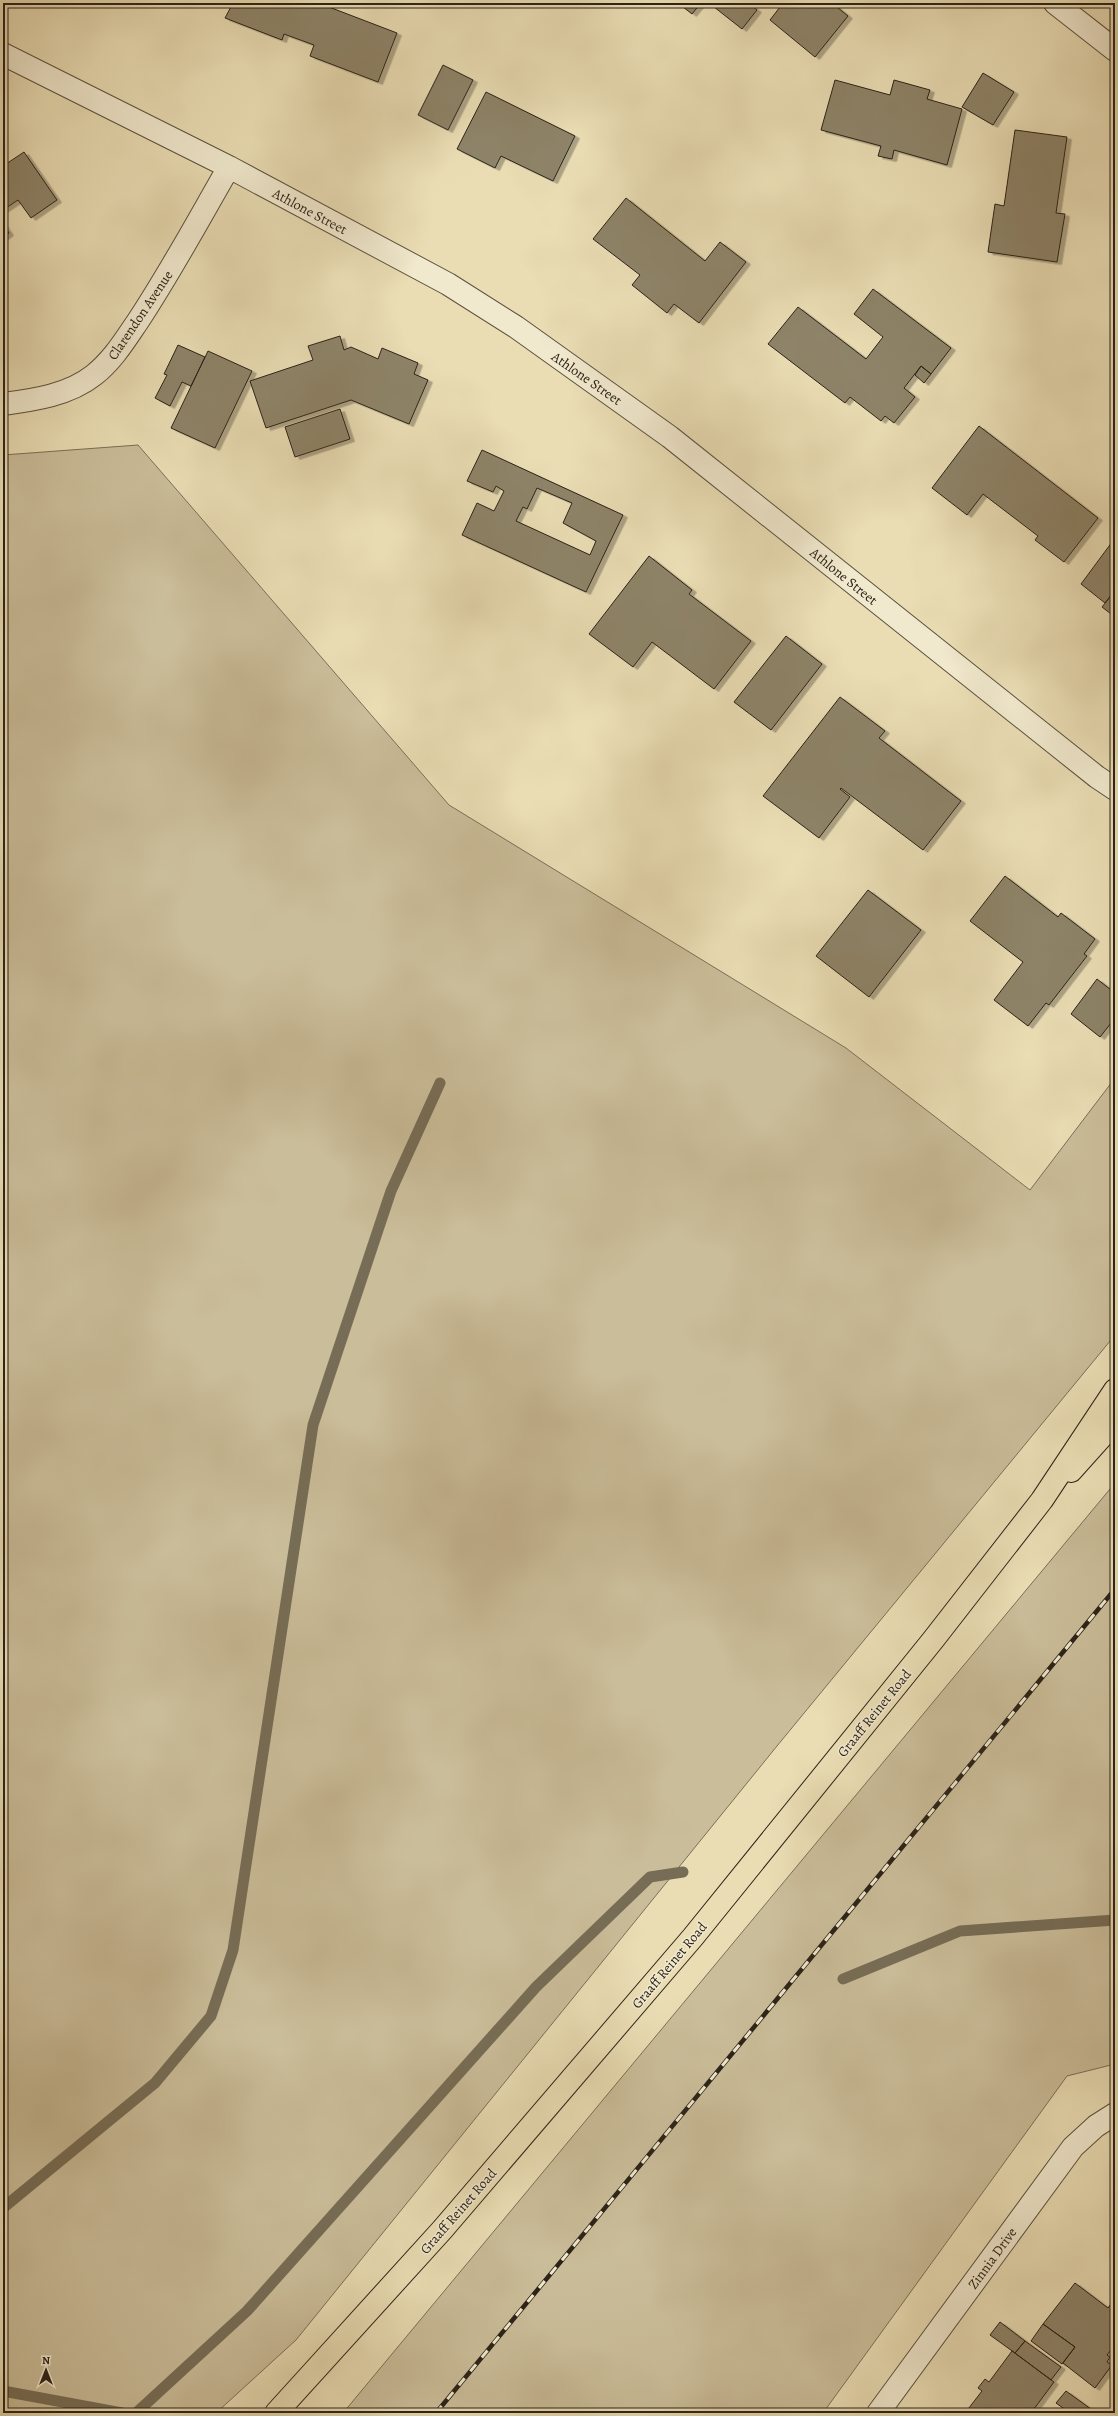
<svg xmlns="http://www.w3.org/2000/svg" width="1118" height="2416" font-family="Alegreya,serif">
<defs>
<filter id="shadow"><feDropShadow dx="4.5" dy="2.5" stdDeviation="0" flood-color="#0004"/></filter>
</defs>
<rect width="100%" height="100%" fill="#eaddb4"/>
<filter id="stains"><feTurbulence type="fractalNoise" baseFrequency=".005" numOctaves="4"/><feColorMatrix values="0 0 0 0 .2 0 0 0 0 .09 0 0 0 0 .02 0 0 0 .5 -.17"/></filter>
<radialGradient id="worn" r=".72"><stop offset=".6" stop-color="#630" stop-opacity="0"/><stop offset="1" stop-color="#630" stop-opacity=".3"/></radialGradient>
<path fill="#cabd99" stroke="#7a7058" d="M138,445l311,360 397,243 184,142 85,-112v257l-338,411 -481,594 -80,73h-213v-1958z
M1115,1483v581l-48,12 -244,337h-480z"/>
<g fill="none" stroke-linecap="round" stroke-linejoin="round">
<path stroke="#776d56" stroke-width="11" d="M843,1979l117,-48 155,-11
M3,2208l152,-125 56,-67 22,-66 80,-525 78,-234 49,-108
M3,2391l119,22
M136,2413l111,-102 289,-324 114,-110 33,-5"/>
</g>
<path fill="#8e8469" stroke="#2b2318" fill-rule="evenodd" filter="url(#shadow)" d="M233,3h98l-2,4 68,26 -19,49 -68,-26 4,-11 -30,-11 -2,6 -57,-22z
M678,3h23l-9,11z
M709,3h45l-2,3 5,4 -15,19z
M783,3h49l16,13 -33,41 -45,-37z
M443,65l30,15 -25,50 -30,-15z
M983,73l31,19 -21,33 -31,-18z
M835,80l55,15 4,-15 36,10 -3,9 35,10 -15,56 -53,-15 -2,9 -14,-3 3,-10 -60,-16z
M486,92l89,44 -22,45 -52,-25 -6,12 -38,-19z
M1015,130l52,7 -11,76 9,1 -8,48 -69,-10 7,-48 9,2z
M24,152l33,48 -26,18 -13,-18 -15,10v-44z
M626,198l79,63 15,-19 26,20 -47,61 -25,-19 -7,9 -35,-28 8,-10 -47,-36z
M3,224l6,9 -6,5z
M873,289l78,59 -20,26 -10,-8 -17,22 11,9 -21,26 -9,-7 -4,5 -31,-24 -5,6 -77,-59 30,-37 68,52 17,-22 -29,-23z
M340,336l4,14 7,-3 27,12 4,-11 36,15 -4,11 14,6 -19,44 -58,-24 -85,28 -16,-47 63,-21 -5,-14z
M178,345l27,12 -14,29 -9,-4 -12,24 -15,-8 12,-23 -3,-1z
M208,351l44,20 -37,77 -44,-20z
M921,366l10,8 -7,9 -9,-8z
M340,409l10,30 -55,18 -10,-30z
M979,426l119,92 -34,44 -29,-22 3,-4 -55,-42 -16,21 -35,-27z
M482,450l141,65 -37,77 -124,-57 15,-32 17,8 10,-20 -8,-5 -3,6 -26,-11zM537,488l35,15 -9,20 33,18 -6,14 -74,-34 7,-14 4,2z
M1115,538v52l-10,13 -24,-19z
M649,556l43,34 -3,4 62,47 -37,48 -62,-47 -19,25 -44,-33z
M1115,591v26l-13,-10z
M786,636l36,28 -51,66 -37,-28z
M840,697l45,34 -6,7 82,63 -38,49 -82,-62 -1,1 10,8 -31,41 -56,-42z
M1005,876l53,41 3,-4 34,26 -11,15 3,2 -38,49 -3,-2 -18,23 -34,-26 29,-38 -53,-41z
M868,890l53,40 -52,67 -53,-41z
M1097,979l18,14v25l-15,19 -29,-23z
M1075,2283l33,25 7,-10v47l-8,10 3,2 -3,5 5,3 -17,23 -32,-25 12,-16 -32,-23z
M1000,2322l25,19 -10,12 -25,-18z
M1043,2324l32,23 -13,17 -31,-23z
M1025,2341l36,26 -10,13 -36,-27z
M1012,2351l42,31 -23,31h-66l17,-22 -4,-3 7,-9 4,3z
M1066,2391l29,21 -1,1h-24l-14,-10z"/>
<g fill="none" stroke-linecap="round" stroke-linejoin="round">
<defs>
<path id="minor" d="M1055,3l60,47
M3,54l226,113 219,117 68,43 154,110 427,340 18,12
M3,404c31,-4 66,-9 91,-29 19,-15 31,-35 44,-54 33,-50 61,-102 91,-154
M878,2413l195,-266 23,-21 19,-12"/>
<path id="major" d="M1071,1471l44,-49
M276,2413l166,-183 251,-293 240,-297 109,-140 73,-110"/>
</defs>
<use href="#minor" stroke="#5b523f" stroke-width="24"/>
<use href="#major" stroke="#2b2318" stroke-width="24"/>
<use href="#minor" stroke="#f1e9ce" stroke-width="22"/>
<use href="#major" stroke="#eaddb4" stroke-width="22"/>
<defs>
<path id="rail" d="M436,2413l679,-824"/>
</defs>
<use href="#rail" stroke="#2b2318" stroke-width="4.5"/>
<use href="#rail" stroke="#f1e9ce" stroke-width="3" stroke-dasharray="9" stroke-linecap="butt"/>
</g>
<g text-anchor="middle" stroke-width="3" stroke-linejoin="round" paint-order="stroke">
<g font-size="14" fill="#2b2318" stroke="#f1e9ce">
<text transform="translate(310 211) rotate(28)" y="5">Athlone Street</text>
<text transform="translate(140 315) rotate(-56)" y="5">Clarendon Avenue</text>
<text transform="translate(587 378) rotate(35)" y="5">Athlone Street</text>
<text transform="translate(844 576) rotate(39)" y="5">Athlone Street</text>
<text transform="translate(874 1713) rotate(-51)" y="5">Graaff Reinet Road</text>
<text transform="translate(669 1965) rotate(-50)" y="5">Graaff Reinet Road</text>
<text transform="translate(458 2211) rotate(-49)" y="5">Graaff Reinet Road</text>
<text transform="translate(992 2258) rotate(-54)" y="5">Zinnia Drive</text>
</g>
</g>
<rect width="1118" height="2416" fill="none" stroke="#eaddb4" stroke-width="16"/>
<rect x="4" y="4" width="1110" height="2408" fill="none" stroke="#2b2318" stroke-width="2"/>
<rect x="8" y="8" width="1102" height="2400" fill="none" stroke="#2b2318"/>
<g transform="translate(46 2370)" stroke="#f1e9ce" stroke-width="3" paint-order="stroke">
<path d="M0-3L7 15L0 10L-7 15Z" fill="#2b2318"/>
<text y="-6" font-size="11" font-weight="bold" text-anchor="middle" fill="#2b2318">N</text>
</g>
<rect width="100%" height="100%" filter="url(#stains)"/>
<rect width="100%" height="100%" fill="url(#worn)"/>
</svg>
